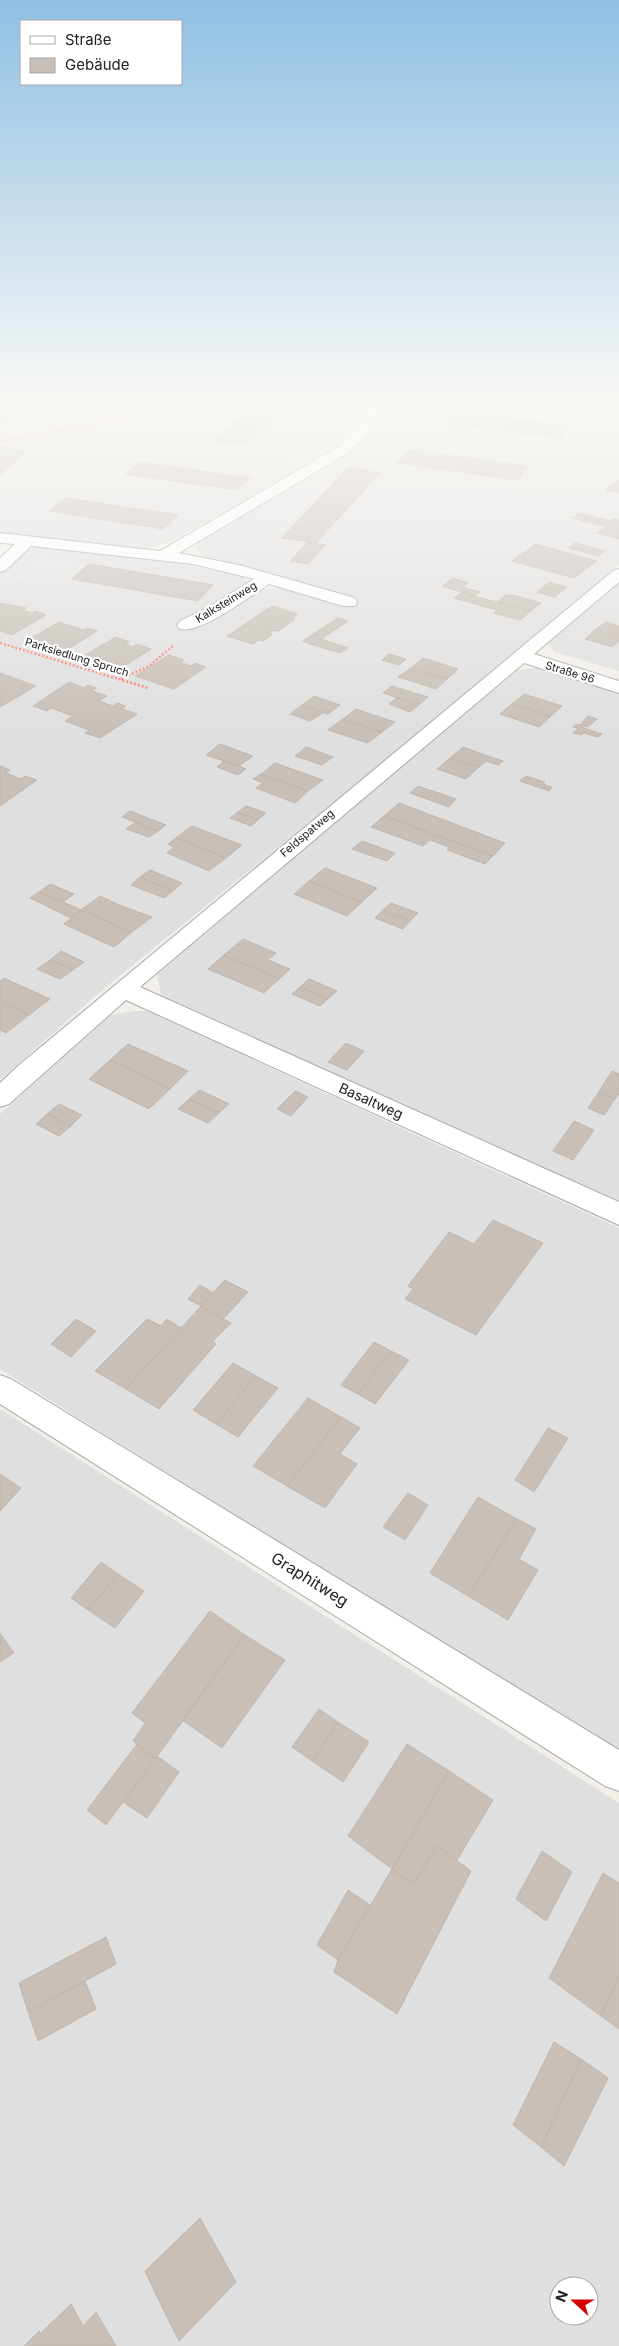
<svg xmlns="http://www.w3.org/2000/svg" width="619" height="2346" font-family="Inter,sans-serif">
<rect width="100%" height="100%" fill="#f2efe9"/>
<path fill="#e0dfdf" fill-rule="evenodd" d="M0,404h368l-15,24 -18,20 -165,94 -23,6 -147,-14z
M388,404l231,3v158l-159,134 -360,293 -100,88v-495l2,-2h-2v-10l25,-21 9,-4 12,-1 116,13 51,10 30,7 4,5 -2,3 15,4 22,-1 66,19 10,-8 -84,-25 -65,-15 -11,-7 -1,-6 6,-7 150,-88 16,-15z
M619,581v90l-64,-19 -8,-11z
M537,668l82,25v510l-458,-208 -4,-21 357,-304z
M134,1011h13l472,217v526l-619,-385v-255l111,-99z
M0,1409l619,394v543h-619zM559,2286h30v30h-30z"/>
<path fill="#e2e2e2" d="M346,416l14,1 -14,20 -10,10 -14,-3 11,-9z
M319,447l14,2 -49,29 -14,-3z
M39,555l48,9 -27,23 -49,-8z"/>
<path fill="#c7bfb8" stroke="#c4b6ab" d="M0,404h25l-11,8 -14,-1z
M256,404l31,4 -43,38 -32,-4z
M279,404h61l-10,10 -54,-7z
M0,411l14,1 -14,12z
M458,412l110,14 -8,12 -112,-14z
M0,447l26,5 -26,23z
M409,450l119,16 -10,14 -121,-17z
M139,462l111,16 -13,12 -112,-16z
M348,468l32,5 -64,70 -34,-5z
M619,480v13l-13,-3z
M65,498l113,17 -15,14 -114,-18z
M580,513l30,8 2,-2 7,1v10l-47,-12z
M606,527l13,3v9l-22,-6z
M308,542l17,3 -17,19 -18,-3z
M575,543l12,3 -6,5 -12,-3z
M535,544l62,17 -23,17 -62,-17z
M587,546l18,5 -6,5 -18,-5z
M89,564l124,21 -15,16 -126,-22z
M453,578l15,5 -6,4 18,5 -5,4 -33,-10z
M549,582l18,5 -6,5 -18,-5z
M543,587l18,5 -6,5 -18,-5z
M462,592l11,4 -8,5 -11,-3z
M506,595h7l28,8 -10,8 -34,-9z
M473,596h2l14,4 -7,6 -17,-5z
M489,600l8,2 34,9 -11,9 -26,-7 3,-3 -15,-4z
M0,603l26,5 -4,2 10,3 4,-2 10,4 -34,20 -12,-4z
M272,606l26,8 -6,4 3,1 -17,12 -4,-1 -5,4 3,1 -9,6 -4,-1 -6,4 -26,-8z
M338,618l10,3 -18,12 -9,-4z
M59,622l24,8 4,-2 10,3 -33,21 -36,-12z
M606,622l13,4v11l-24,-7z
M321,629l9,4 -17,12 -10,-4z
M595,630l24,7v4l-7,6 -27,-8z
M116,637l13,5 -4,2 8,3 4,-3 14,5 -33,21 -15,-5 -4,3 -8,-3 4,-2 -15,-5z
M321,639l27,9 -8,5 -27,-8z
M389,654l17,5 -7,6 -17,-5z
M169,655l15,5 -4,2 11,4 4,-3 11,4 -32,22 -39,-13z
M423,658l35,11 -11,10 -36,-11z
M411,668l36,11 -11,10 -38,-12z
M0,673l36,13 -36,21z
M69,682l15,6 4,-3 8,3 -4,3 15,5 -8,5 14,5 4,-3 9,3 -4,3 15,5 -37,24 -15,-5 4,-3 -24,-9 8,-5 -22,-8 -4,3 -14,-5z
M392,686l36,11 -9,8 -36,-12z
M524,694l38,12 -11,10 -39,-12z
M314,696l26,9 -12,9 -26,-9z
M397,698l22,7 -9,7 -21,-8z
M512,704l39,12 -12,11 -39,-13z
M302,705l22,7 -14,9 -20,-7z
M356,709l39,13 -13,10 -39,-13z
M588,716l9,3 -9,8 -8,-2z
M343,719l39,13 -14,11 -40,-13z
M576,724l7,2 -2,1 21,7 -4,3 -14,-4 -2,2 -9,-2 5,-5 -5,-1z
M220,744l33,12 -14,10 -33,-11z
M306,747l27,10 -11,8 -27,-9z
M463,747l28,10 12,4 -5,4 -12,-4 -7,6 -29,-9z
M450,758l29,9 -13,12 -29,-10z
M224,761l15,5 7,3 -8,6 -21,-8z
M275,763l48,17 -15,11 -47,-17z
M0,766l10,4 -4,3 15,6 4,-3 12,4 -37,26z
M261,774l47,17 -13,12 -39,-15 7,-5 -10,-4z
M526,776l19,6 -2,2 9,3 -3,4 -29,-10z
M418,786l38,13 -7,8 -39,-14z
M399,803l106,40 -12,13 -109,-40z
M246,806l20,7 -8,7 -20,-8z
M130,811l36,14 -8,6 -36,-14z
M238,812l20,8 -7,6 -21,-8z
M384,816l109,40 -8,8 -38,-14 2,-3 -19,-7 -7,6 -52,-19z
M136,822l22,9 -9,6 -23,-8z
M192,826l50,19 -16,13 -50,-20z
M176,838l50,20 -17,13 -42,-18 7,-6 -6,-3z
M362,841l33,12 -8,8 -35,-12z
M325,868l52,20 -15,14 -53,-21z
M150,870l32,13 -9,8 -33,-14z
M140,877l33,14 -9,7 -33,-13z
M309,881l53,21 -15,14 -53,-22z
M50,884l24,10 -11,8 -24,-10z
M39,892l24,10 18,8 -10,8 -41,-20z
M100,896l19,9 33,12 -20,15 -51,-22z
M391,903l27,10 -8,8 -27,-11z
M81,910l51,22 -18,15 -50,-23z
M383,910l27,11 -7,8 -28,-11z
M243,939l33,14 -8,7 22,9 -11,10 -55,-24z
M61,951l23,11 -11,8 -23,-10z
M224,955l55,24 -15,14 -56,-24z
M50,960l23,10 -13,9 -23,-10z
M4,978l46,21 -21,16 -29,-14v-20z
M309,979l12,5 16,7 -9,8 -28,-12z
M300,987l28,12 -8,7 -28,-12z
M0,1001l29,14 -23,18 -6,-3z
M346,1043l18,8 -17,19 -19,-8z
M128,1044l60,27 -18,18 -60,-29z
M110,1060l60,29 -21,20 -60,-30z
M612,1071l7,3v20l-4,5 -17,-6z
M200,1090l29,14 -10,9 -30,-14z
M295,1091l13,6 -17,19 -14,-7z
M598,1093l17,6 -11,16 -16,-7z
M189,1099l30,14 -11,10 -30,-14z
M59,1104l23,11 -11,11 -24,-12z
M47,1114l24,12 -12,10 -23,-12z
M574,1121l20,9 -21,30 -20,-9z
M493,1220l50,23 -67,92 -71,-36 8,-10 -5,-3 41,-54 25,12z
M225,1280l23,12 -25,27 -22,-13z
M200,1285l13,8 -12,13 -13,-7z
M201,1306l30,17 -18,18 3,3 -57,65 -33,-20z
M76,1319l20,12 -25,26 -20,-13z
M147,1319l14,7 6,-7 14,9 -55,61 -31,-18z
M374,1342l17,9 -33,43 -17,-9z
M391,1351l18,9 -34,44 -17,-10z
M233,1363l23,13 -40,48 -23,-14z
M256,1376l22,12 -40,49 -22,-13z
M308,1398l33,19 -54,69 -34,-20z
M341,1417l19,11 -20,26 17,10 -32,44 -38,-22z
M548,1428l20,10 -34,54 -19,-12z
M0,1474l21,14 -21,23z
M408,1493l20,12 -23,35 -22,-13z
M478,1497l39,22 -49,77 -38,-23z
M517,1519l19,10 -17,30 19,11 -30,50 -40,-24z
M101,1562l17,12 -30,36 -17,-12z
M118,1574l26,17 -29,37 -27,-18z
M210,1611l35,24 -90,124 -22,-18 12,-18 -13,-10z
M0,1633l14,20 -14,9z
M245,1635l40,25 -63,88 -40,-28z
M319,1709l19,13 -26,39 -20,-14z
M338,1722l31,20 -26,40 -31,-21z
M137,1744l18,15 -49,66 -19,-15z
M407,1744l42,27 -57,98 -44,-33z
M157,1756l22,16 -32,46 -24,-16z
M449,1771l44,29 -36,60 -20,-14 -24,39 -21,-16z
M437,1846l34,25 -74,143 -63,-42 4,-12 54,-91 21,16z
M542,1851l30,21 -26,49 -30,-22z
M603,1873l16,10v93l-18,40 -52,-38z
M348,1890l22,15 -32,55 -21,-15z
M106,1937l10,27 -88,48 -9,-29z
M619,1976v53l-18,-13z
M85,1981l11,28 -58,32 -10,-29z
M554,2042l27,17 -40,88 -28,-22z
M581,2059l27,19 -44,88 -23,-19z
M200,2218l18,32 -56,57 -17,-36z
M218,2250l18,32 -57,59 -17,-34z
M71,2304l12,22 13,-14 20,34h-92l15,-15 1,3z"/>
<g fill="none" stroke-linecap="round" stroke-linejoin="round">
<defs>
<path id="minor" d="M371,404h14l-20,33 -17,16 -169,100 60,12 116,33 2,4 -2,4h-12l-74,-22c-19,12 -68,50 -89,45l-3,-4 3,-4 25,-12 49,-30 -61,-15 -162,-18 -25,24 -6,2v-14l15,-14 -15,-1v-10l160,18 178,-104 17,-15z
M619,569v13l-85,72 85,27v12l-95,-30 -384,324 479,215v23l-493,-225 -117,104 -9,3v-24l18,-17 595,-495z
M0,1375l11,4 608,371v41l-14,-5 -605,-382z"/>
</defs>
<use href="#minor" stroke="#a9a9a9" stroke-width="2"/>
<path stroke="#fa8072" stroke-width="2" stroke-dasharray="1 1" stroke-linecap="butt" d="M0,442l162,-31 8,-7"/>
<path stroke="#fa8072" stroke-width="2.5" stroke-dasharray="2 2" stroke-linecap="butt" d="M0,643l148,45
M121,679l28,-13 24,-20"/>
<use href="#minor" fill="#fff" fill-rule="evenodd"/>
</g>
<linearGradient id="sky" x2="0" y2="1"><stop stop-color="#8fc0e4"/><stop offset="0.55" stop-color="#f9f8f5"/><stop offset="1" stop-color="#f9f8f5" stop-opacity="0"/></linearGradient>
<rect width="619" height="732" fill="url(#sky)"/>
<g text-anchor="middle" stroke-width="4.5" stroke-linejoin="round" paint-order="stroke">
<g font-size="11" fill="#222" stroke="#fff">
<text transform="translate(226 602) rotate(-31)" y="4">Kalksteinweg</text>
<text transform="translate(77 657) rotate(17)" y="4">Parksiedlung Spruch</text>
<text transform="translate(570 672) rotate(17)" y="4">Straße 96</text>
<text transform="translate(307 833) rotate(-40)" y="4">Feldspatweg</text>
</g>
<g font-size="14" fill="#222" stroke="#fff">
<text transform="translate(371 1101) rotate(24)" y="5">Basaltweg</text>
</g>
<g font-size="16" fill="#222" stroke="#fff">
<text transform="translate(310 1579) rotate(32)" y="6">Graphitweg</text>
</g>
</g>
<rect x="20" y="20" width="162" height="65" fill="#ffffff" stroke="#a7a7a7"/>
<rect x="30" y="36" width="25" height="8" fill="#ffffff" stroke="#a7a7a7"/>
<text x="65" y="45" font-size="15" fill="#222222">Straße</text>
<rect x="30" y="58" width="25" height="15" fill="#c7bfb8" stroke="#a7a7a7"/>
<text x="65" y="70" font-size="15" fill="#222222">Gebäude</text>
<g transform="translate(574 2301) rotate(291)"><circle r="24" fill="#ffffff" stroke="#a7a7a7"/>
<path d="M0-4L9 19L0 12L-9 19Z" fill="#d40000"/>
<text y="-8" font-size="14" font-weight="bold" text-anchor="middle" fill="#222222">N</text>
</g>
</svg>
